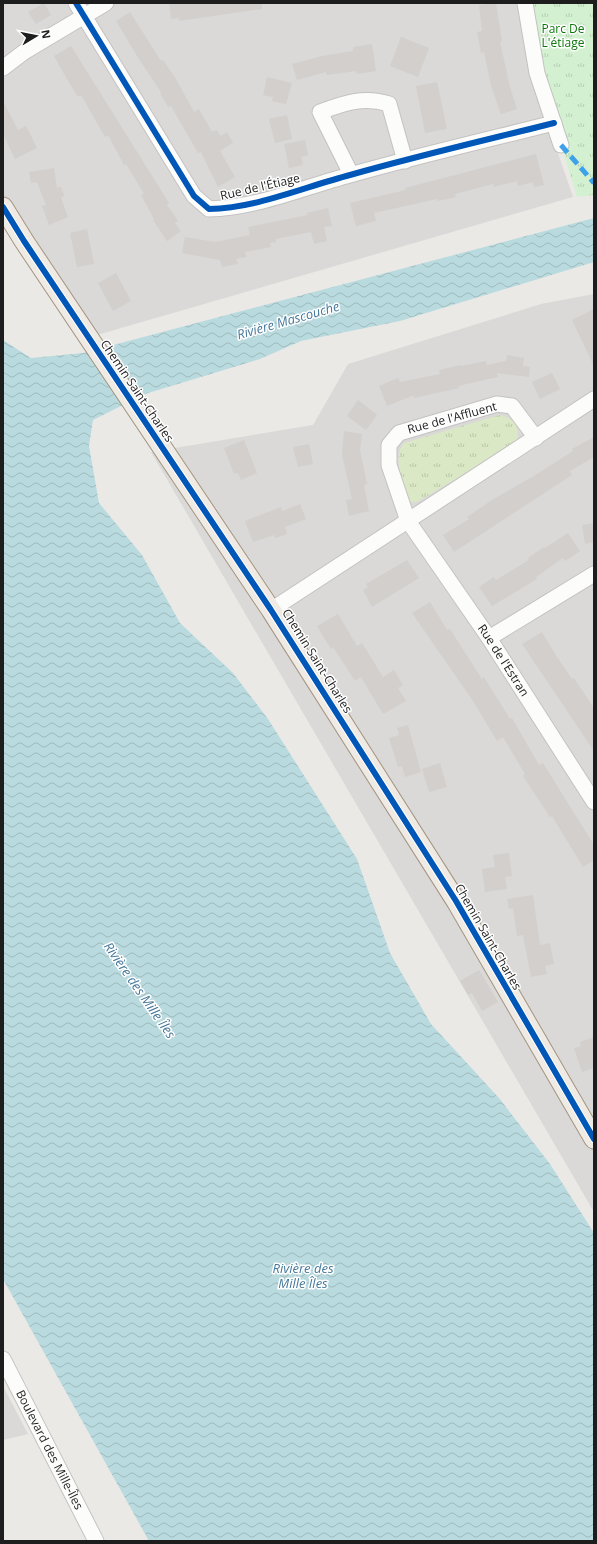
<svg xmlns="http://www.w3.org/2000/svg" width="597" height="1544" font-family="'Open Sans',sans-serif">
<defs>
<pattern id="grass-tufts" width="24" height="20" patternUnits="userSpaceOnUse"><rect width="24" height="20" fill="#dae8c5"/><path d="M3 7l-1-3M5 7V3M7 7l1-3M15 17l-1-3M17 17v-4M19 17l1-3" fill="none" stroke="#bbc7a9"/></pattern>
<pattern id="park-tufts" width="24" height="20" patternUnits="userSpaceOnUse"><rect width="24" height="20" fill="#d3f1d1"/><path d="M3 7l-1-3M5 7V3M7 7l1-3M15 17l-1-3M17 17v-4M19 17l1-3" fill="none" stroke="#b5ceb3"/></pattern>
<pattern id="water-waves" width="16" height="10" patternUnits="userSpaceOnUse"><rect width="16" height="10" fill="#b9dade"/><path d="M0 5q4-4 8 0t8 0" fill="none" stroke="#9fbbbe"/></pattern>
</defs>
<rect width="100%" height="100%" fill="#ebe9e6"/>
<path fill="#dad9d7" d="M3,3h520l26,124 24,70 -483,140 -87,-132z
M594,294v918l-443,-760 162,-27 35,-61 193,-60z
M3,1386l25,48 -25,6z"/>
<path fill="url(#grass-tufts)" d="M500,415c14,3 21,13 17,27l-100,60h-7l-3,-3c-4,-16 -15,-42 -3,-56z"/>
<path fill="url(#park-tufts)" d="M525,3h69v192l-17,2 -16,-52z"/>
<path fill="url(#water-waves)" d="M594,218v44l-194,59 -99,20 -41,18 -115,35 -52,26 -4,26 10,57 43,52 38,68 53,50 35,46 89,140 33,94 41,71 68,74 51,66 44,69v308h-445l-146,-262v-939l28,18 52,-5z"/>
<path fill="#d2cfcd" d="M44,3l7,12 -15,9 -8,-12z
M169,3h93v6l-83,12v-3l-8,1z
M496,3l6,39h-2l10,45 7,22 -16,5 -10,-28 -7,-34 -3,1 -4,-21 5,-1 -3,-26z
M130,12l31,49 2,-1 13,19 18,33 5,-3 13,23 5,-2 4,6 6,-4 6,11 -13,8 15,26 -17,10 -17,-35 -3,1 -27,-47 -3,1 -8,-14 1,-1 -24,-36 -21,-35z
M401,37l28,11 -11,29 -28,-11z
M372,44l4,27 -19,3 -1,-3 -29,4 -1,-3 -29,8 -5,-16 30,-8 31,-5v-4z
M71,46l98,157 -2,2 11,16 -3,2 6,8 -14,10 -14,-21 1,-1 -13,-24 3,-1 -18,-30 -2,1 -16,-30 -3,2 -24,-42 -3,2 -10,-16 -14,-25z
M267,77l25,6 -6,21 -14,-3 1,-4 -10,-2z
M437,82l10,47 -22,4 -9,-47z
M3,101l15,29 8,-4 11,22 -22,11 -12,-25z
M287,115l5,24 -17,4 -6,-24z
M305,140l3,15 -7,2 2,8 -14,3 -5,-24z
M536,154l8,31 -10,2 -1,-5 -15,4 -1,-5 -23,6 -1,-3 -38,10 1,3 -18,4 -1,-2 -63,14 2,8 -20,5 -6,-23 56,-13 -1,-2z
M54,168l3,20 4,-1 3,9 -3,2 7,19 -19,8 -7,-19 4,-1 -9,-23 -6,1 -2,-11z
M328,208l4,18 -8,1 3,14 -13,3 -3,-12 -35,7v3l-6,1 1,4 -26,5 1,5 -10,2 2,5 -16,3 -2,-7 -38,-7 3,-16 30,5 35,-7 -2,-8 60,-12 -1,-2z
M87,229l7,35 -17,3 -7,-34z
M116,273l15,28 -18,10 -15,-28z
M594,309v57l-22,-46z
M507,355l17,3 -1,8 7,1 -1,10 -32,-4 1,4 -40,9 1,2 -45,10v-3l-27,11 -8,-20 19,-8 2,4 40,-8 -1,-4 22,-5v1l25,-5 1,4 19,-4z
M552,373l8,16 -20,10 -8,-17z
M358,400l19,15 -11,15 -19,-14z
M344,431l18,3 -2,16 7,34 -3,1 5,26 -20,5 -3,-16 6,-1 -10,-44z
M594,437v20l-24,14 2,4 -118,77 -11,-17 26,-16 -2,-2 25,-17 42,-24 39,-25 -1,-2z
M244,440l13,33 -16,7 -3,-7 -4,1 -10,-26z
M309,444l4,20 -15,3 -5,-20z
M300,504l6,15 -21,8 2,7 -12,4 -1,-3 -21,7 -8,-21 36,-14 1,4z
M594,523v19l-9,2 -3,-19z
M568,533l12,18 -15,10 -2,-3 -27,19 1,2 -45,27 -13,-19 15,-10 2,3 33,-20 -1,-2 16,-11 1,1z
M407,560l12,18 -47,29 -9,-17 5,-3 -2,-3z
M430,602l17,28 3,-1 32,50 2,-2 26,42 2,-1 27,47 4,-2 51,82v15l-11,7 -31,-51 -2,1 -27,-41 2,-2 -22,-37 -6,4 -24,-40 -61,-88z
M338,614l19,32 5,-3 21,34 11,-7 9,15 -5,3 8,13 -23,13 -22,-37 -6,4 -22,-34 -2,2 -14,-23z
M542,632l15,25 15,22 2,-1 20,30v43l-72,-107z
M408,725l13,47 -16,5 -3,-11 -4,1 -9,-29 10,-3 -2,-7z
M440,763l7,24 -18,5 -7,-23z
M509,853l3,23 -7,1 2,12 -22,3 -3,-23 13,-2 -2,-12z
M533,895l7,50 10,-2 4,21 -9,2 2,8 -16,3 -8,-42 -6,1 -4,-28 -4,1 -2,-10z
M479,970l19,32 -16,9 -10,-18 -4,2 -8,-14z
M594,1037v31l-12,4 -8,-24 7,-2 -1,-4z"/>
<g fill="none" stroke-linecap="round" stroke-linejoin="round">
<defs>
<g id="minor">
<path d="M76,3l118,193 15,13c48,-1 95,-22 141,-34 67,-19 136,-35 204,-52"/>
<path d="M525,3l12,70 24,72"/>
<path d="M3,68l21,-16 82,-49"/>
<path d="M351,174l-31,-62c24,-9 44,-16 69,-8l16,57"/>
<path id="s1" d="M536,438l-24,-32 -15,-2 -98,29 -10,12v20l19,56 81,117 105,164"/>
<path d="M271,610l323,-211"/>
<path d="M489,638l105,-64"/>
<path id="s2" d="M3,1359l93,182"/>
</g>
<path id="major" d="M3,207l21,34 247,369 185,291 138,238"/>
</defs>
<use href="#minor" stroke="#c4c3c2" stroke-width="17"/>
<use href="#major" stroke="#a19583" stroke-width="21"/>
<use href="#minor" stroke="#fcfcfb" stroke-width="15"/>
<use href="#major" stroke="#f0eae4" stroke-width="19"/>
<path stroke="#3da2ea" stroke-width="5" stroke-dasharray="10 5" stroke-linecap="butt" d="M561,145l33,38"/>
<defs>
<path id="cycleway" d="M76,3l118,193 15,13c48,-1 95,-22 141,-34 67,-19 136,-35 204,-52
M3,207l21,34 247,369 185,291 138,238"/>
</defs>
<use href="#cycleway" stroke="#fff" stroke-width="8"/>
<use href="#cycleway" stroke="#0057b8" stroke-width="6"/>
</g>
<g text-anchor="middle" stroke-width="3" stroke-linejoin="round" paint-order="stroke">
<g font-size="12" fill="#0e780e" stroke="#fff">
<text x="563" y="33">Parc De<tspan x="563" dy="14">L'étiage</tspan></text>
</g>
<g font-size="12" fill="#1d1d1d" stroke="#fff">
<text transform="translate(260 187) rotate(-13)" y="4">Rue de l'Étiage</text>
<text transform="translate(137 391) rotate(56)" y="4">Chemin Saint-Charles</text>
<text transform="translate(452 418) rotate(-15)" y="4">Rue de l'Affluent</text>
<text transform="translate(317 661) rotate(58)" y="4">Chemin Saint-Charles</text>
<text dy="4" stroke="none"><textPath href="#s1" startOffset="421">Rue de l'Estran</textPath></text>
<text transform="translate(488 937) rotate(60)" y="4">Chemin Saint-Charles</text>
<text dy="4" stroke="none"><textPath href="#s2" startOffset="102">Boulevard des Mille-Îles</textPath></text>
</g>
<g font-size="13" font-style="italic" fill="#46789b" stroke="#fff">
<text transform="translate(288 320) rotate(-16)" y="5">Rivière Mascouche</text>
<text transform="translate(140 990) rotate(55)" y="5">Rivière des Mille Îles</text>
<text x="303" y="1273">Rivière des<tspan x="303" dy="15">Mille Îles</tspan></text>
</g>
</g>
<rect width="597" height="1544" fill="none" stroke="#1d1d1d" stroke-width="8"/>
<g transform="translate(36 36) rotate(80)" stroke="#ffffff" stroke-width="3" paint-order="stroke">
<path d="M0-3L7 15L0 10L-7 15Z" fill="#1d1d1d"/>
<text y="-6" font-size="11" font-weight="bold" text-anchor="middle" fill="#1d1d1d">N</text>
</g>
</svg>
